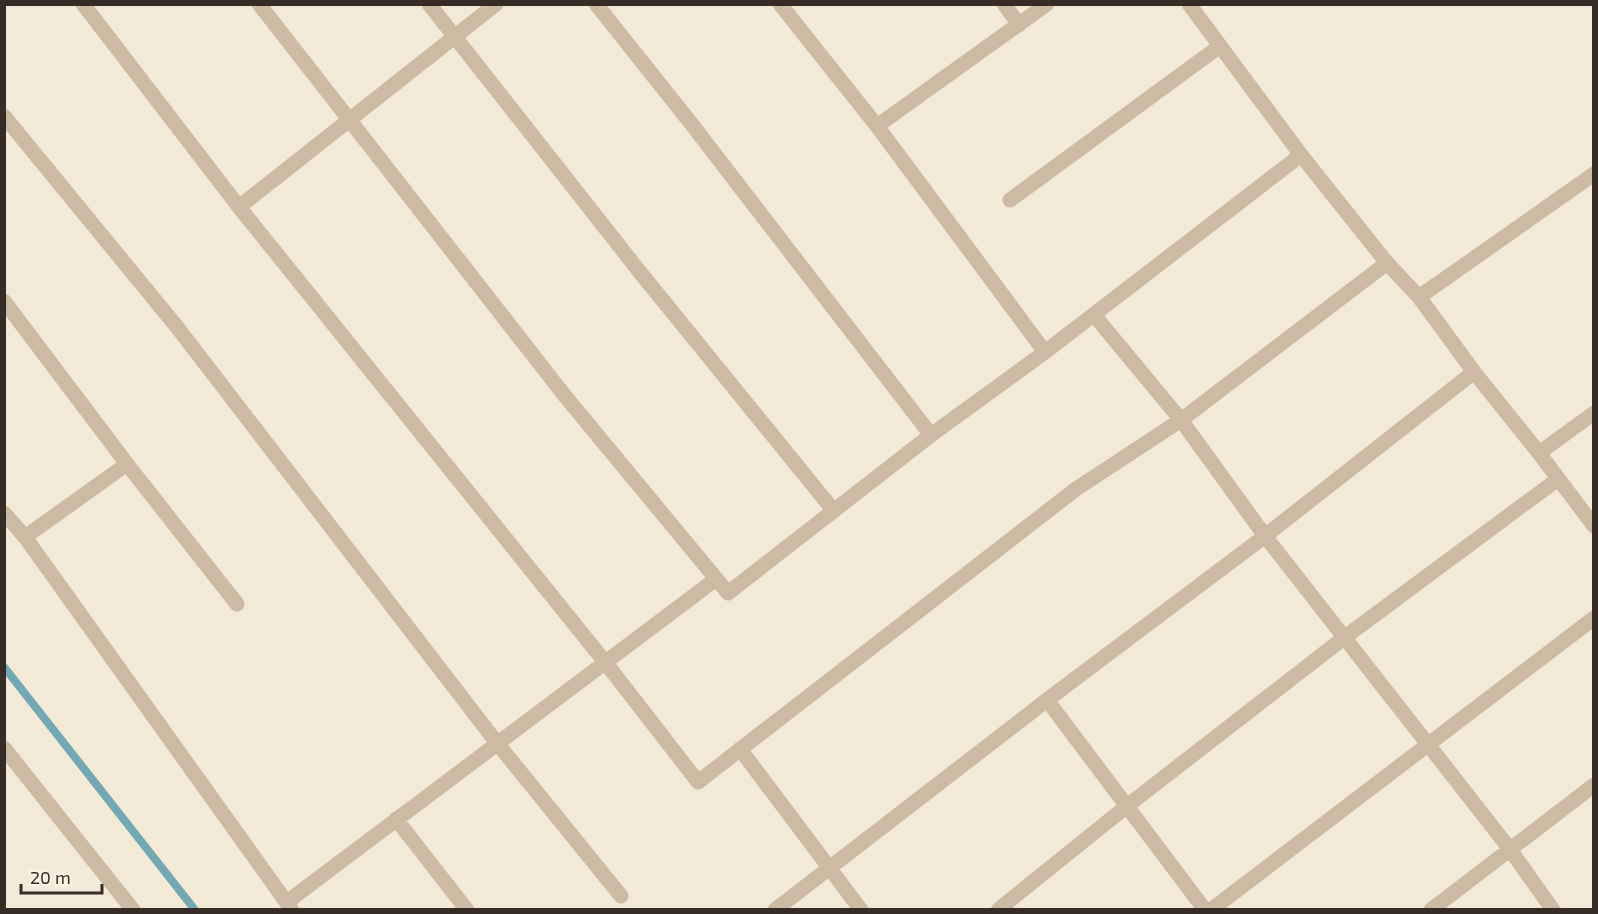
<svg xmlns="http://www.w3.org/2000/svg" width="1598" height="914" font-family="'Exo 2',sans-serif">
<rect width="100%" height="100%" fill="#f3e9d7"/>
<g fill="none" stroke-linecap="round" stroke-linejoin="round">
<path stroke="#73a9b3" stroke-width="8" d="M4,667l191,243"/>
<path stroke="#ccbaa2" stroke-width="15" d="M83,4l156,203 366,455 93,120 378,-293 105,-69 206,-157
M259,4l306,392 163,197 203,-158 114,-83 256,-197
M429,4l210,267 195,240
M596,4l94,118 241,313
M780,4l97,122 168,226
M1004,4l15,21
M1189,4l112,151 86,108 32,34 55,75 65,81 55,73
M4,116l173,211 320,416 124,153
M877,126l170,-122
M1010,200l210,-154
M239,207l257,-203
M1419,297l175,-123
M4,301l123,163 110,140
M1094,315l87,105 84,116 244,312 44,62
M1539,453l55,-40
M4,513l21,24 267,373
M25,537l102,-73
M1047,700l158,210
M4,748l129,162
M740,749l121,161
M396,819l71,91
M287,902l429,-323
M775,910l272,-210 218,-164 209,-164
M998,910l129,-104 218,-169 213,-158
M1211,910l383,-292
M1431,910l163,-125"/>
</g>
<rect width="1598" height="914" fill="none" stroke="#362c25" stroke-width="12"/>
<path d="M21 884v9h81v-9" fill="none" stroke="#362c25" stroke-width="3"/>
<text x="30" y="884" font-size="18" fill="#362c25" stroke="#fbf3e3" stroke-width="4.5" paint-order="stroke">20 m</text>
</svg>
